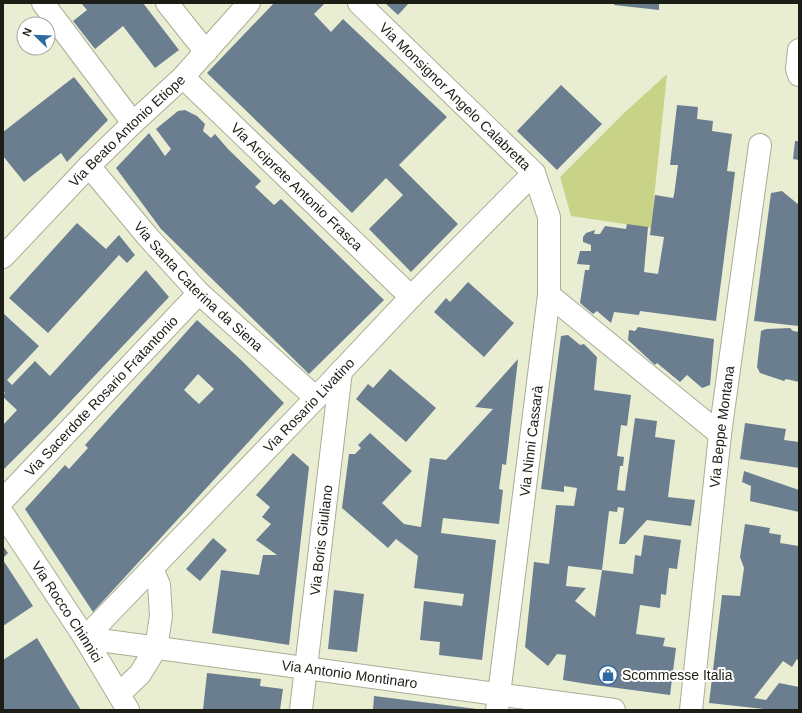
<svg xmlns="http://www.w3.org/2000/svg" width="802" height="713" font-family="Helvetica,sans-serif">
<rect width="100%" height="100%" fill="#e9eed3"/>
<path fill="#c9d388" d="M667,74l-16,154 -80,-12 -11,-39 63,-63z"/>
<path fill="#6b7e90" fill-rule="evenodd" d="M81,3h62l36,47 -24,18 -32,-42 -28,23 -22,-28 14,-11z
M274,3h51l-11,11 17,18 12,-13 104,98 -48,48 59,59 -47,48 -42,-43 34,-34 -17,-17 -34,35 -145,-140z
M385,3h24l-11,12z
M615,3h44v7l-45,-5z
M74,77l34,43 -41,42 -6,-9 -37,29 -21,-26v-24z
M561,85l41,39 -45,46 -40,-39z
M677,105l21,2 -1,12 16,2 -1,10 20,3 -5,37 8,1 -19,149 -76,-10 -1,4 -25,-3 -3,11 -14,-12 -4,3 -13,-11 5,-33h4l1,-5 -13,-1 3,-13h11v-6l-8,-3v-5l3,-4 9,-3 -1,4h6l5,-8 21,3 1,-5 21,3 -4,45 14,2 6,-37 -14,-2 5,-40 18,3 1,-3 4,-30h-8z
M185,110l12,6 8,8 -2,7 8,7 4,-4 13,15 33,32 -6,6 19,18 7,-6 103,101 -75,74 -148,-145 -45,-61 33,-35 16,23 6,-7 -15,-20 22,-18z
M795,141h4v19l-6,-1z
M782,191l17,14v121l-45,-5 17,-128z
M77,223l29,26 13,-14 16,20 -8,8 -8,-8 -71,78 -39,-35z
M146,270l23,27 -118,125 -48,48v-45l14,-15 -14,-13v-2l2,-2 -2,-2v-78l36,33 -32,34 5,5 23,-24 15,15z
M468,282l46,41 -30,34 -50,-45 12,-14 4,4z
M197,320l43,39 44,44 -191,209 -68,-103 40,-44 4,4 19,-21 -3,-3zM198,374l16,15 -15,15 -15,-14z
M638,327l76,12 -4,46 -8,3 -15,-13 -7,7 -23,-19 -2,2 -27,-25 1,-10 6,1z
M790,328l3,3 6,1v50l-13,-3 -2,2 -24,-8 -3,-6 4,-36 5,-2z
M568,335l12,10 4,-1 13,13 -3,33 37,5 -4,31 -6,-1 -4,31 7,1 -1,9h-3l-3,24 8,1 10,-73 22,3 -2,16 20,3 -7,57 27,3 -4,26 -44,-6 -22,24h-6l5,-36 -6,-1 -1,5 -8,-1 -7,59 31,4 2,-19 6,1 3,-21 37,5 -4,29 -8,-1 -3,27 -5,-1 -1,14 -20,-3 -4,29 29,4 -2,8 13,2 -6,47 -83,-11 -24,-4 3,-25 -9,-1 -9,12 -23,-19 9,-85 15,2 7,-59 18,1 3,-18 -13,-2v6l-23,-3 20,-153zM568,566l34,4 -7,47 -20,-16 11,-13 -20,-2z
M518,359l-12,106 -4,-1v3l-3,22 4,1 -4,34 -56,-6 -2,15 55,7 -14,120 -43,-5 1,-13 -20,-2 4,-39 38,5 2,-12 -50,-6 4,-32 -22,-17 -8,9 -46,-40 7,-54h6l6,-6 -3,-3 12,-12 42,38 -30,32 22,21 17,3 9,-69 16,2 47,-51 -18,-2z
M390,369l46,39 -30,34 -50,-43 12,-15 5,4z
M745,423l41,6 -2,11 15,2v26l-59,-9z
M293,453l16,14 -20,178 -77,-12 9,-63 38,5 4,-20h14l-21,-15 15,-16 -9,-7 8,-10 -14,-12z
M744,471l55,19v22l-49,-11 1,-15 -9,-4z
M745,524l25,4 -1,5 12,2 -1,8 19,3v115l-2,-2 -5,8 -9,-6 -29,37 12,2 13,-17 20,4v23h-26l-64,-7 13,-108 18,1 4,-28 -4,-11z
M213,538l14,12 -27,31 -14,-12z
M3,546l5,7 -5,5z
M3,560l30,46 -30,20z
M334,590l30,4 -7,58 -29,-3z
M37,638l32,53 12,19h-78v-50z
M207,673l54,6 -1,7 23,3 -3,21h-77z
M374,696l103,13v1h-104z"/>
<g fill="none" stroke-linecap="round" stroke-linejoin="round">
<defs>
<g id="street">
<path d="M43,3l90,120"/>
<path d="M167,3l39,49"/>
<path id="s1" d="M359,3l175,170 15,44v78l-52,415"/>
<path d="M799,50l-2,19 2,6"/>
<path id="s2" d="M183,77l228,220"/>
<path id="s3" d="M89,166l59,71 51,56 117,105"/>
<path id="s4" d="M3,257l86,-91 44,-43 50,-46 66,-74"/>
<path d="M549,295l171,139"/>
<path id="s5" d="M3,500l196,-207"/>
<path id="s6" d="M3,514l82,124 43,72"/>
<path id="s7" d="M85,638l231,-240 95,-101 123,-124"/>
<path id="s8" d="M85,638l529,72"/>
<path d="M119,694l21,-20 16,-26 5,-32 -2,-31 -7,-16"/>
<path id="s9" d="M301,710l40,-339"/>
<path id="s10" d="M691,710l29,-276 40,-289"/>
</g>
</defs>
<use href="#street" stroke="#a9ad94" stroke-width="24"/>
<use href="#street" stroke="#fff" stroke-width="22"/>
</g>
<defs>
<symbol id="shop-ring" viewBox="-11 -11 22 22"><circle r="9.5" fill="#fff" stroke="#2e6ba2" stroke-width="1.5"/><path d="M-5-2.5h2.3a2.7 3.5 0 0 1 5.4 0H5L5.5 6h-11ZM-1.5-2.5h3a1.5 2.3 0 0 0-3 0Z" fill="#2e6ba2"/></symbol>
</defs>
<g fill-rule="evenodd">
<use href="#shop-ring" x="597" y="664" width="22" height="22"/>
</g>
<g text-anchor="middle" stroke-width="4" stroke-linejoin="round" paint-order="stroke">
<g font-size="14" fill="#1c1d14" stroke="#fff">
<text dy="5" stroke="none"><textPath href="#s1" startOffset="134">Via Monsignor Angelo Calabretta</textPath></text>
<text dy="5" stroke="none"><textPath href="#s4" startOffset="177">Via Beato Antonio Etiope</textPath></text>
<text dy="5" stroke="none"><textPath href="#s2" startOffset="158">Via Arciprete Antonio Frasca</textPath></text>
<text dy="5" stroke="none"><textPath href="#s3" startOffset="163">Via Santa Caterina da Siena</textPath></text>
<text dy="5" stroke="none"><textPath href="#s5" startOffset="143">Via Sacerdote Rosario Fratantonio</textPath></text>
<text dy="5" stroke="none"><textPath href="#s7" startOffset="323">Via Rosario Livatino</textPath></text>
<text dy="5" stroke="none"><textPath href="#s10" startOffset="285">Via Beppe Montana</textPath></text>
<text transform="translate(531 441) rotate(-83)" y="5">Via Ninni Cassarà</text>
<text dy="5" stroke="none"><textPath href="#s9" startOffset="171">Via Boris Giuliano</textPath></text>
<text dy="5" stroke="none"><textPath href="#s6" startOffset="117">Via Rocco Chinnici</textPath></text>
<text dy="5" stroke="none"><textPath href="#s8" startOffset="267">Via Antonio Montinaro</textPath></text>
</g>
<g font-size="14" fill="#1c1d14" stroke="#fff" text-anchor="start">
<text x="622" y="680">Scommesse Italia</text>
</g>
</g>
<rect width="802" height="713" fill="none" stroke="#1c1d14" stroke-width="8"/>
<g transform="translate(36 36) rotate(293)"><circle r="19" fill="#ffffff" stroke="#a4a5a1"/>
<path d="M0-3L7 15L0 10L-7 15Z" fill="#2e6ba2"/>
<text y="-6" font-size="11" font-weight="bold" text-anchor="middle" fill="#1c1d14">N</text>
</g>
</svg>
